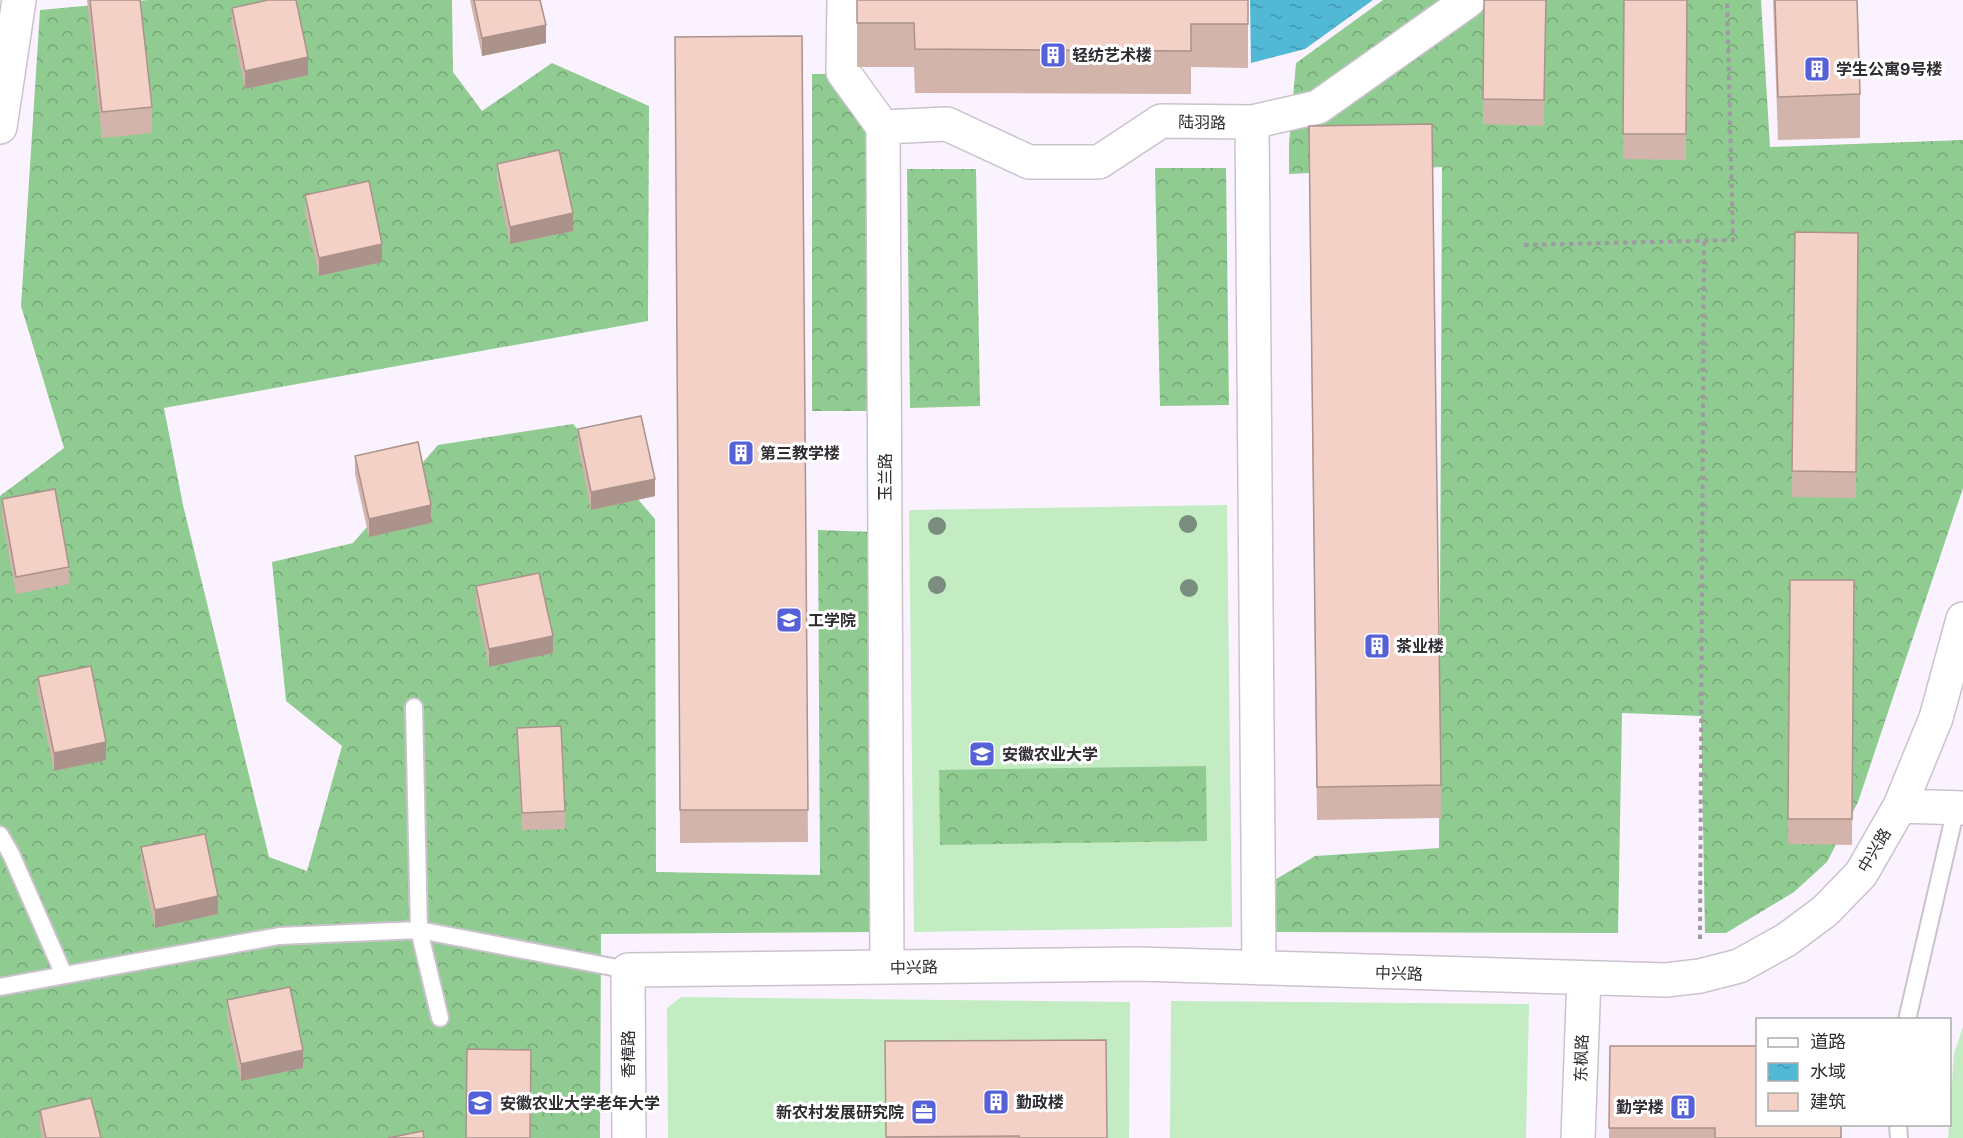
<svg xmlns="http://www.w3.org/2000/svg" width="1963" height="1138" font-family="Inter,'Noto Sans SC',sans-serif">
<defs>
<pattern id="forest-crowns" width="20" height="18" patternUnits="userSpaceOnUse" patternTransform="scale(1.5)"><rect width="20" height="18" fill="#90cc91"/><path d="M2 6a3 3 0 1 1 6 0M12 15a3 3 0 1 1 6 0" fill="none" stroke="#76a677"/></pattern>
<pattern id="water-ripples" width="26" height="14" patternUnits="userSpaceOnUse" patternTransform="scale(1.5)"><rect width="26" height="14" fill="#51b9d6"/><path d="M2 4q2-2 4 0t4 0M15 11q2-2 4 0t4 0" fill="none" stroke="#4497ae"/></pattern>
</defs>
<rect width="100%" height="100%" fill="#fbf2ff"/>
<path fill="#c3ecc3" d="M1227,505l5,422 -318,5 -5,-422z
M681,997l449,5 -1,136h-461l-1,-130z
M1171,1001l358,3 -3,134h-356z
M1963,1026v112h-15l6,-84z"/>
<path fill="url(#forest-crowns)" d="M148,0h304l1,72 29,39 70,-48 97,43 -1,215 -484,87 19,97 86,352 38,14 35,-125 -56,-45 -14,-139 81,-19 85,-98 135,-21 82,95 1,353 164,3 -2,-345 56,2 2,400 -275,2 -1,204h-600v-642l64,-48 -43,-142 19,-296z
M1383,0h378l9,147 193,-7v348l-105,314 -31,60 -33,30 -68,41h-21l-4,-217 -79,-3 -4,220 -352,-1v-47l49,-29 124,-8 3,-681 -153,7v-30l7,-81z
M812,74h22l33,54 2,283h-57z
M1155,168h71l3,237 -69,1z
M907,169h69l4,237 -70,2z
M1206,766l1,75 -267,4 -1,-75z"/>
<path fill="url(#water-ripples)" d="M1250,0h123l-68,49 -54,14z"/>
<g fill="none" stroke-linecap="round" stroke-linejoin="round">
<defs>
<path id="lane" d="M414,707l5,223 21,88
M0,835l11,19 53,121
M0,987l279,-51 140,-6 209,40
M1907,1020l49,-212
M1898,1124l1,14"/>
<path id="street" d="M844,0l-1,72 40,55 4,840
M1252,122l7,846
M0,127l19,-127
M883,127l64,-3 82,38h70l62,-41 91,1 66,-15 151,-107
M1900,806l63,2
M629,1138l-1,-168 510,-6 528,16 34,-4 39,-10 47,-26 39,-29 36,-37 39,-68 36,-88 27,-99
M1578,1138l6,-160"/>
</defs>
<use href="#lane" stroke="#cbc2ce" stroke-width="20"/>
<use href="#street" stroke="#cbc2ce" stroke-width="36"/>
<path stroke="#9f99a2" stroke-width="4" stroke-dasharray="4.5 4.5" stroke-linecap="butt" d="M1524,245l209,-5 -6,-240
M1700,939l4,-698"/>
<use href="#lane" stroke="#fff" stroke-width="16"/>
<use href="#street" stroke="#fff" stroke-width="33"/>
</g>
<g fill="#7a8d7e">
<circle cx="1188" cy="524" r="9"/>
<circle cx="937" cy="526" r="9"/>
<circle cx="937" cy="585" r="9"/>
<circle cx="1189" cy="588" r="9"/>
</g>
<path fill="#d2b4ab" d="M87,0h53l12,107v26l-50,5z
M470,0h70l6,43 -64,13z
M857,0h391v68l-57,-1v27l-276,-1 -1,-26h-57z
M1546,0l-2,126 -61,-2v-25z
M1624,0h63l-1,160 -63,-1z
M1773,0h84l3,94v44l-82,2z
M232,8l76,67 -63,14 -13,-63z
M802,36l6,806 -128,1 -5,-806z
M1309,159l132,626v33l-124,2z
M497,164l76,67 -63,13 -13,-63z
M305,195l77,67 -63,14 -14,-63z
M1795,232l63,1 -2,265 -64,-1z
M578,429l77,67 -64,14 -13,-63z
M355,456l76,67 -62,14 -14,-63z
M2,499l67,68v17l-53,10 -14,-77z
M1790,580h64l-2,265 -64,-1z
M476,586l77,67 -64,14 -13,-63z
M38,677l68,83 -52,11 -16,-76z
M517,728l48,83v18l-43,1 -5,-84z
M141,847l77,67 -63,14 -14,-63z
M227,1000l76,68 -62,13 -14,-63z
M885,1041l222,97h-221z
M1610,1046l231,92h-232z
M40,1110l61,28h-59l-2,-10z"/>
<path fill="#ab928b" d="M546,25v18l-64,13v-18z
M308,57v18l-63,14v-18z
M573,213v18l-63,13v-17z
M382,244v18l-63,14v-18z
M655,479v17l-64,14v-18z
M431,505v18l-62,14v-18z
M553,636v17l-64,14v-18z
M106,742v18l-52,11v-18z
M218,896v18l-63,14v-18z
M303,1050v18l-62,13v-17z"/>
<path fill="#f4d1c7" stroke="#ab928b" stroke-width="1.5" d="M90,0h50l12,107 -50,5z
M268,0h28l12,57 -63,14 -13,-63z
M474,0h66l6,25 -64,13z
M857,0h391v24h-57v27l-276,-2 -1,-26h-57z
M1484,0h62l-2,100 -61,-1z
M1624,0h63l-1,134h-63z
M1775,0h82l3,94 -82,3z
M802,36l6,774h-128l-5,-773z
M1432,124l9,661 -124,2 -8,-661z
M559,150l14,63 -63,14 -13,-63z
M369,181l13,63 -63,14 -14,-63z
M1795,232l63,1 -2,239 -64,-1z
M641,416l14,63 -64,13 -13,-63z
M418,442l13,63 -62,14 -14,-63z
M55,489l14,78 -53,10 -14,-78z
M539,573l14,63 -64,13 -13,-63z
M1790,580h64l-2,239h-64z
M91,666l15,76 -52,11 -16,-76z
M561,726l4,85 -43,2 -5,-85z
M205,834l13,62 -63,14 -14,-63z
M290,987l13,63 -62,14 -14,-64z
M1106,1040l1,98h-88v-2l-133,1 -1,-96z
M1610,1046h148v79h83v13h-126v-10h-106z
M467,1049l64,1 -1,88h-64z
M91,1098l10,40h-55l-6,-28z
M423,1131l1,7h-36z"/>
<defs>
<symbol id="building-square" viewBox="-11 -11 22 22"><rect x="-9" y="-9" width="18" height="18" rx="4" fill="#5661d8" stroke="#fff"/><path d="M-4-6H4V6H1V3H-1V6H-4ZM-2.5-4.3h1.7v1.8h-1.7ZM.8-4.3h1.7v1.8H.8ZM-2.5-1h1.7V.8h-1.7ZM.8-1h1.7V.8H.8Z" fill="#fff"/></symbol>
<symbol id="university-square" viewBox="-11 -11 22 22"><rect x="-9" y="-9" width="18" height="18" rx="4" fill="#5661d8" stroke="#fff"/><path d="M0-5L7-2L0 1L-7-2ZM-4 1L0 2.5L4 1V4Q0 6-4 4Z" fill="#fff"/></symbol>
<symbol id="office-square" viewBox="-11 -11 22 22"><rect x="-9" y="-9" width="18" height="18" rx="4" fill="#5661d8" stroke="#fff"/><path d="M-6-3h4V-5.5h4V-3h4V5H-6ZM-1-4.5V-3h2v-1.5ZM-6 0V1H6V0Z" fill="#fff"/></symbol>
</defs>
<g fill-rule="evenodd">
<use href="#building-square" x="1038" y="40" width="30" height="30"/>
<use href="#building-square" x="1802" y="54" width="30" height="30"/>
<use href="#building-square" x="726" y="438" width="30" height="30"/>
<use href="#university-square" x="774" y="605" width="30" height="30"/>
<use href="#building-square" x="1362" y="631" width="30" height="30"/>
<use href="#university-square" x="967" y="739" width="30" height="30"/>
<use href="#building-square" x="981" y="1087" width="30" height="30"/>
<use href="#university-square" x="465" y="1088" width="30" height="30"/>
<use href="#building-square" x="1668" y="1092" width="30" height="30"/>
<use href="#office-square" x="909" y="1097" width="30" height="30"/>
</g>
<g text-anchor="middle" stroke-width="6" stroke-linejoin="round" paint-order="stroke">
<g font-size="16" font-weight="bold" fill="#302d32" stroke="#fff" text-anchor="start">
<text x="1072" y="61">轻纺艺术楼</text>
<text x="1836" y="75">学生公寓9号楼</text>
<text x="760" y="459">第三教学楼</text>
<text x="808" y="626">工学院</text>
<text x="1396" y="652">茶业楼</text>
<text x="1002" y="760">安徽农业大学</text>
<text x="1016" y="1108">勤政楼</text>
<text x="500" y="1109">安徽农业大学老年大学</text>
<text x="1664" y="1113" text-anchor="end">勤学楼</text>
<text x="904" y="1118" text-anchor="end">新农村发展研究院</text>
</g>
<g font-size="16" fill="#302d32" stroke="#fff">
<text transform="translate(1202 122) rotate(1)" y="6">陆羽路</text>
<text transform="translate(885 477) rotate(-90)" y="6">玉兰路</text>
<text transform="translate(1874 850) rotate(-59)" y="6">中兴路</text>
<text transform="translate(914 967) rotate(-1)" y="6">中兴路</text>
<text transform="translate(1399 973) rotate(2)" y="6">中兴路</text>
<text transform="translate(628 1054) rotate(-90)" y="6">香樟路</text>
<text transform="translate(1581 1058) rotate(-88)" y="6">东枫路</text>
</g>
</g>
<rect x="1756" y="1018" width="195" height="108" fill="#ffffff" stroke="#acabad" stroke-width="1.5"/>
<rect x="1768" y="1038" width="30" height="9" fill="#ffffff" stroke="#acabad" stroke-width="1.5"/>
<text x="1810" y="1048" font-size="18" fill="#302d32">道路</text>
<rect x="1768" y="1063" width="30" height="18" fill="url(#water-ripples)" stroke="#acabad" stroke-width="1.5"/>
<text x="1810" y="1078" font-size="18" fill="#302d32">水域</text>
<rect x="1768" y="1093" width="30" height="18" fill="#f4d1c7" stroke="#acabad" stroke-width="1.5"/>
<text x="1810" y="1108" font-size="18" fill="#302d32">建筑</text>
</svg>
